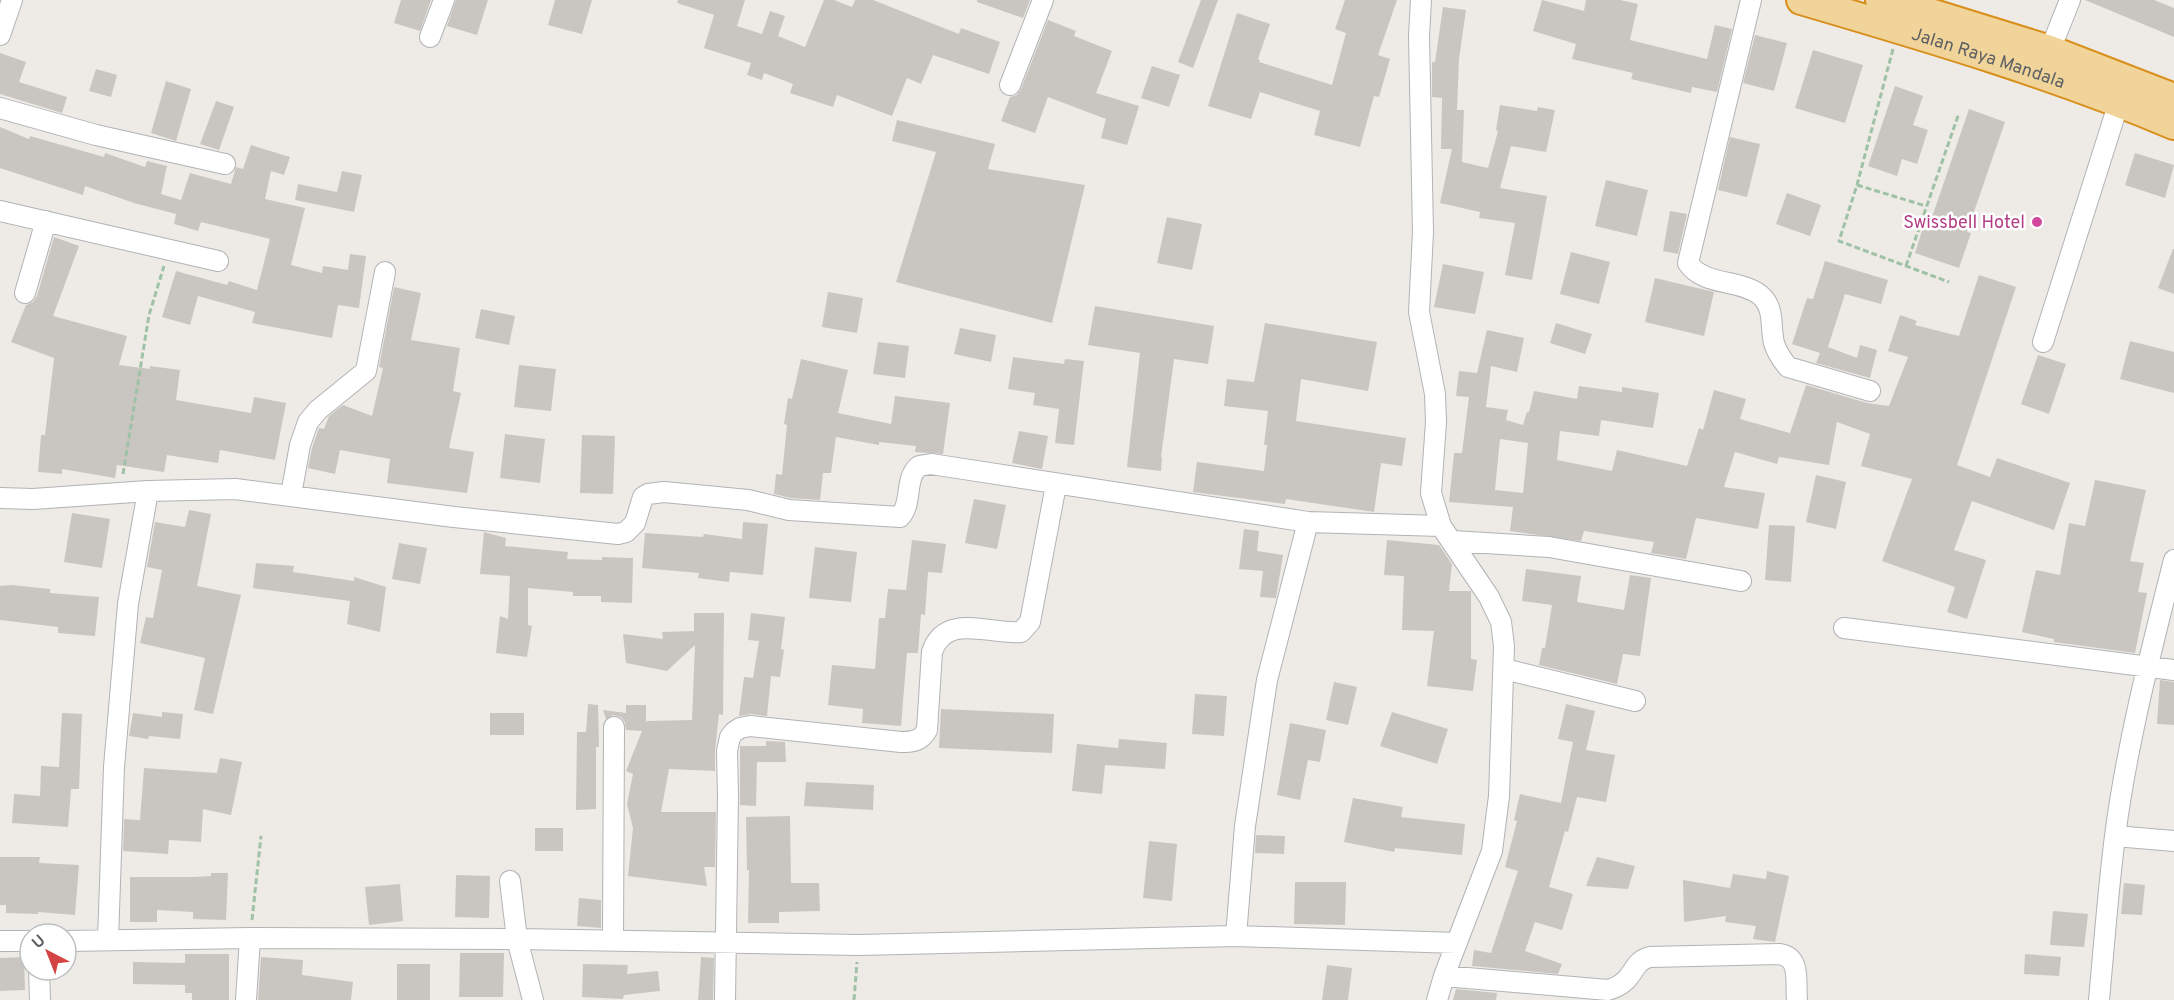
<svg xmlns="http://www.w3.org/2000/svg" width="2174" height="1000" font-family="Overpass,sans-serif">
<rect width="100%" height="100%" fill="#eeebe6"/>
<path fill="#c9c6c2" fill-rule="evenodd" d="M401,0h30l-11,31 -26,-8z
M456,0h32l-11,35 -30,-9z
M555,0h37l-10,34 -34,-9z
M678,0h67l-8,26 25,8 8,-23 15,5 -7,20 27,11 19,-47h10l18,7 3,-7h18l86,34 2,-6 39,14 -11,32 -56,-19 -12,29 -14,-6 -15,38 -55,-21 -4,12 -43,-14 3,-9 -29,-11 -2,7 -15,-5 4,-12 -47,-15 10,-33 -37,-12z
M977,0h53l-7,18 -46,-16z
M1201,0h17l-25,68 -15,-6z
M1345,0h52l-19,55 12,4 -11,38 -5,-1 -14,51 -46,-12 6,-24 -60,-19 -9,27 -43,-13 29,-93 33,11 -12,35 2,1 -1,2 73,23 14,-52 -11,-4z
M1542,0l42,11 2,-11h34l18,4 -8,36 77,19 8,-34 17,4 -15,63 -25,-5 -1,6 -60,-14 2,-6 -61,-14 4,-15 -43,-13z
M2085,0h69l20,8v29z
M1443,7l23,3 -7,49 -2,51h7l-2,52 26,6 10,-37 -2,-1 4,-25 37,6 1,-4 17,3 -9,42 -35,-6 -11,42 47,8 -15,84 -27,-5 10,-52 -36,-5 1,-6 -40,-9 12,-54h-11l1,-51 -10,-1v-35h3z
M1048,20l28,11 -2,5 38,15 -16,42 43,13 -12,39 -26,-7 5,-19 -58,-22 -13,36 -34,-12 9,-24 7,-2 4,-6z
M1755,35l32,8 -13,48 -31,-8z
M1813,50l50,15 -18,58 -50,-15z
M0,53l26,9 -7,20 48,15 -5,16 -62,-19z
M1152,66l28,9 -11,32 -28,-9z
M96,69l21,6 -6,22 -22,-6z
M166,81l25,8 -15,52 -25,-8z
M1895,86l28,10 -10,29 15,5 -11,34 -15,-5 -5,17 -29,-10z
M216,101l18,6 -15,43 -19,-6z
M1969,109l36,13 -38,110 4,1 -12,35 -44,-15 11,-35 5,2z
M897,120l98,24 -7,25 97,16 -33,138 -156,-41 40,-130 -44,-11z
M0,127l29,12 1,-3 74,21 1,-4 40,14 2,-6 20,5 -6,28 20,6 9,-27 41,11 5,-17 7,2 8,-24 39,12 -6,18 -13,-4 -6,28 40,9 -14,57 31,8 1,-7 25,4 2,-16 16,2 -7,52 -21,-3 -6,33 -80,-15 3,-11 -57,-16 -8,29 -28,-8 14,-46 51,14 2,-4 28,9 13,-51 -69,-17 -3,9 -24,-7 2,-10 -42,-11 -49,-17 -2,9 -83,-27z
M1730,137l30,7 -13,53 -29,-7z
M2135,153l39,12 -9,33 -40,-13z
M342,171l20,4 -8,37 -59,-12 3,-16 39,8z
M1606,180l42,10 -11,46 -42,-10z
M1787,193l34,12 -11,31 -34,-12z
M1670,211l17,3 -9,40 -15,-3z
M1167,217l35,7 -10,46 -35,-7z
M54,237l25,9 -26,70 74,20 -8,29 31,4v-3l30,4 -4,30 75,13 3,-16 32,6 -11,57 -55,-10 -2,13 -51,-8 -3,17 -47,-7 -2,13 -53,-9v5l-24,-2 3,-37h4l9,-77 -43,-16 15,-37 7,-3 4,-6z
M2173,249h1v45l-16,-6z
M1571,252l39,10 -11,42 -39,-10z
M1825,261l63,19 -7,24 -36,-10 -17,53 29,11 3,-13 17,5 -7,28 -54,-15 4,-10 -28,-9 15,-46 6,1z
M1443,264l41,8 -9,42 -41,-7z
M1979,275l37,12 -59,178 33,12 7,-19 73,25 -16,47 -82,-29 -18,49 32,10 -19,59 -20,-7 8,-25 -73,-26 30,-82 -51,-13 9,-32 -33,-12 -8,43 -50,-8 -2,7 -42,-12 -11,35 41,6 -7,36 -62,-11 -10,41 -35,-6 3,-11 -70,-11 -3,10 -71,-10 3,-24 -64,-5 5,-49h8l7,-56 -13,-1 3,-25 18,2 10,-43 37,8 -7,34 -26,-6 -5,41 22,3 -2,10 17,5 4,-13h2l5,-21 43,8 2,-13 43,6v-5l37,6 -6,35 -52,-8 -2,16 -39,-5 -3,29 55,11 5,-21 70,16 12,-38 4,2 11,-40 32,9 -6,20 50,14 16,-48 61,18 22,3 19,-49 -20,-6 12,-36 17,6 -2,4 44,11zM1500,439l28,4 -5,50 -28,-3z
M1655,278l59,14 -10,44 -59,-14z
M394,287l27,6 -10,47 49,8 -7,43 8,2 -12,55 25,4 -7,41 -80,-10 3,-24 -50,-9 -5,24 -27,-6 4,-20 7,-20 5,1 5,-13 14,-11 29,11 11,-48 -4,-1z
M828,292l35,6 -6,35 -35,-6z
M1095,306l119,20 -6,38 -34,-5 -13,98h1l-1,14 -34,-4 13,-114 -52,-8z
M481,309l34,7 -6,29 -34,-7z
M1265,323l112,19 -9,49 -67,-12 -5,42 110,17 -4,28 -21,-3 -7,49 -88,-13 -1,5 -92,-12 4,-30 67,9 3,-26h-3l4,-34 -44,-5 3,-27 27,3z
M1556,323l36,11 -7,20 -35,-11z
M960,328l36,7 -5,27 -37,-8z
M2130,341l44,11v41l-54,-14z
M878,342l31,4 -4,32 -32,-4z
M2038,355l28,9 -17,50 -28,-10z
M1013,357l51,7 1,-5 19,2 -10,84 -19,-2 4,-34 -26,-4 2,-12 -27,-4z
M801,359l47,11 -10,43 53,11 4,-28 55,7 -7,51 -28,-2 1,-6 -37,-4v3l-43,-8 -5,36h-8l-3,27 -29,-2 -17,-4 2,-20 6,1 5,-50 -3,-1 4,-26 4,1z
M519,365l37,4 -5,42 -37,-4z
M1019,431l29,5 -6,33 -30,-6z
M505,434l40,5 -5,44 -40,-5z
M582,435l33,1 -2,58 -33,-1z
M1816,475l30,7 -10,47 -30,-7z
M2095,480l51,10 -16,71 14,2 -6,29 9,1 -12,60 -81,-11v-3l-32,-7 14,-62 24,5 9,-52 16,3z
M974,499l32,6 -9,44 -32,-6z
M189,510l22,4 -14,72 44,9 -28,119 -19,-4 11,-52 -65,-15 6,-26 7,1 9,-48 -15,-3 8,-45 30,5z
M72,513l38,6 -8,49 -38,-6z
M743,522l25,2 -5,51 -33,-3 -1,10 -31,-4 1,-5 -57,-5 3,-35 58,4 1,-3 38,5z
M1769,525l26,1 -4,56 -26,-2z
M1244,529l15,2 -2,20 26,4 -7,43 -16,-1 3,-26 -24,-2z
M484,532l22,6 -1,8 63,6 -1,7 35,1v-3l31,1 -1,45 -31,-1v-6h-28v-4l-45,-4v37l4,1 -5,31 -31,-4 4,-37 8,3 2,-43 -30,-2z
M912,540l34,4 -4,29 -14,-1 -3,43 -4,-1 -3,39h-11l-6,73 -39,-3 1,-14 -35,-4 4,-40 43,4 4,-51h6l3,-29 18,1z
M1387,540l52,5 13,19 -3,27h22v68l6,1 -4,31 -46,-5 7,-55 -32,-1 2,-54 -20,-1z
M399,543l28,5 -7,36 -28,-5z
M815,547l42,5 -6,50 -42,-4z
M256,563l38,3 -1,6 61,9v-4l32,10 -6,45 -33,-8 3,-23 -97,-13z
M1526,569l55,7 -4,26 47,8 6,-35 21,3 -11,78 -17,-2 -6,30 -78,-19 3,-17h3l7,-43 -30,-4z
M12,585l38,4v4l49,4 -4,39 -37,-3v-6l-58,-7v-34z
M694,613h30l-1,102 -4,-1 -4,37v20l-46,-2 -8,43h55l-1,55h-11l3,19 -79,-10 5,-48 -6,-24 6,-30 -7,-3 16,-40 -16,-1 -1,-8 -4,-5 -8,-2 -7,4 -3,-9 23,3v-8h20v18l1,-2 45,-1 3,-75 -28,26 -41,-8 -3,-29 40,5 -1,-7 32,-1z
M751,613l34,4 -4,32 3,1 -4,27 -9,-1 -4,40 -16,-2 -12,2 5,-39 9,1 6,-37 -11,-1z
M2160,680l14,2v43l-17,-1z
M1334,682l23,5 -9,38 -22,-5z
M1195,694l32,2 -3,40 -32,-2z
M588,704l10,1 1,42h-3v62l-20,1 1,-78h9z
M1566,704l29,7 -9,39 29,5 -9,47 -29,-5 -9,35 -3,-1 -16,56 24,7 -11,36 -27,-8 -10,29 37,13 -4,10 -86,-8 2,-16 17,3 27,-82 -13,-4 12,-46 -3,-1 6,-26 41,9 12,-61 -15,-3z
M941,709l113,5 -2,39 -113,-5z
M162,712l21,2 -3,25 -31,-3 -1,3 -19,-3 4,-23 29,4z
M1392,712l56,17 -11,35 -57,-18z
M62,713l20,1 -3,75h-8l-3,38 -56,-4 2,-29 26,2 1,-30 18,1z
M490,713h34v22h-34z
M1290,723l36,7 -6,32 -12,-2 -8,40 -23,-5z
M1119,739l48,4 -2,26 -60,-4 -3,29 -30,-3 5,-47 41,4z
M766,741l19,1 1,20h-29l-1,44 -16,-1v-59h26z
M220,758l22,4 -11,53 -28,-6 -2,33 -32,-2 -1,14 -45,-3 1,-32 16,1 4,-52 73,5z
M806,782l68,3 -1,25 -69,-4z
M1353,798l50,9 -2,10 64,7 -3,31 -67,-7 -1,4 -50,-10z
M790,816l1,67h28l1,28 -41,1v11h-31l1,-53h-2l-1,-53z
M535,828h28v23h-28z
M1256,835l29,1 -1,18 -29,-1z
M1149,841l28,3 -5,57 -29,-3z
M0,857h40l-1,6 40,2 -4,50 -37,-3v2l-32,-1v-8h-6z
M1597,857l38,9 -7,23 -42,-3z
M1767,871l22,5 -14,66 -22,-3 3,-13 -31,-4 1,-6 -42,6 -1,-42 47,8 3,-14 33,5z
M211,873h17l-2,47 -33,-1v-7l-36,-2v12h-27v-45h65l16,-1z
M456,875l34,1 -1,42 -34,-1z
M1295,882h51l-1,43 -51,-1z
M2124,883l21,2 -3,30 -21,-1z
M400,884l3,37 -34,4 -4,-38z
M579,898l22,2v28l-24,-2z
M2053,911l35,3 -4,33 -34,-2z
M460,953h44l-1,44h-44z
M185,954h44v46h-37v-7h-7v-8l-52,-1v-22l52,1z
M2025,954l36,3 -2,19 -35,-2z
M24,957l1,33 -25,1v-33z
M261,957l42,3 -1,15 51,7 -2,18h-93z
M701,957l13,1 -1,42h-15z
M397,964h33v36h-33z
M583,964l45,1 -1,9 31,-3 2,20 -36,4 -1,4 -41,-2z
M1327,965l25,3 -4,32h-26z
M1456,989l41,4 -1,7h-43z"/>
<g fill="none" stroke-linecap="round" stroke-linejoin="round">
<defs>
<path id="minor" d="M1421,0l-2,36 4,196 -4,80 16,82 1,28 -5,71 10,33 48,71 12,25 3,24 -5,150 -7,55 -48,125 -7,24
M1751,0l-63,263c15,23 52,16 72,32 15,12 10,31 14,48 3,10 8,17 14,24l82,24
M0,35l12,-35
M430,37l14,-37
M2050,50l20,-50
M1010,85l33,-85
M0,108l96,27 129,29
M0,211l218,50
M25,293l21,-72
M2043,342l76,-240
M291,495l9,-50 8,-23 10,-12 48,-39 19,-99
M0,498l33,1 115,-8 87,-2 219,28 164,17 8,-2 9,-9 8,-26 5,-3 16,-2 84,8 41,10 111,7c13,-14 4,-39 19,-51l12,-2 377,58 133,4
M1453,541l96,6 192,34
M1844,628l330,42
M1504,669l131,32
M2115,836l59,5
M510,881l7,58 16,61
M1236,936l9,-110 22,-146 41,-158
M108,940l6,-173 14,-163 20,-113
M613,940l1,-213
M0,941h30
M66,941l184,-3 267,1 342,6 377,-9 221,7
M39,970l1,30
M1444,976l164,14c7,-2 13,-5 18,-10 9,-9 10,-20 24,-23l129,-3c23,3 16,29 18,46
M246,1000l4,-62
M725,1000l3,-204 -1,-45 3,-14 4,-5 6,-4 10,-2 151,16c12,0 20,-1 26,-12l5,-78c13,-40 58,-17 89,-20l9,-10 26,-137
M2099,1000c5,-54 9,-109 16,-164 12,-93 36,-185 59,-276"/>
<g id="highway">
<path id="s1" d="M1801,0c126,37 252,74 373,125"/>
<path d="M1880,0l57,15 113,35 124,48"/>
</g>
</defs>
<use href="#minor" stroke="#b1b3b6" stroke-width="22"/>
<use href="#highway" stroke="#d88f1b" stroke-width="32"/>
<path stroke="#9fc2a6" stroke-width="3" stroke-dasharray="6 3" stroke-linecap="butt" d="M1893,49l-36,136 -18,56 110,41
M1857,185l69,21
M1906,266l53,-153
M123,474l26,-159 15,-49
M252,920l9,-84
M854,1000l3,-38"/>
<use href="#minor" stroke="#fff" stroke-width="20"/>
<use href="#highway" stroke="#f1d49a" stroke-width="28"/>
</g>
<circle fill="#d1479c" stroke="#fff" stroke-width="2" cx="2037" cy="222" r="6"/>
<g text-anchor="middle" stroke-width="5" stroke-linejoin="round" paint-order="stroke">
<g font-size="18" fill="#5d6164" stroke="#fff">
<text dy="6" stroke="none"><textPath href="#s1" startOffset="196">Jalan Raya Mandala</textPath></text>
</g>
<g font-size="18" fill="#b23c85" stroke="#fff" text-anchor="end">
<text x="2025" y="228">Swissbell Hotel</text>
</g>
</g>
<g transform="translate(48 952) rotate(318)"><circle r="28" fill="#ffffff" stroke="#bec0c1" stroke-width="1.5"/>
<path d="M0-4.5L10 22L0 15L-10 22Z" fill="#d54444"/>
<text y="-9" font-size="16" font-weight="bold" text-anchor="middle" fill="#5d6164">U</text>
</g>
</svg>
